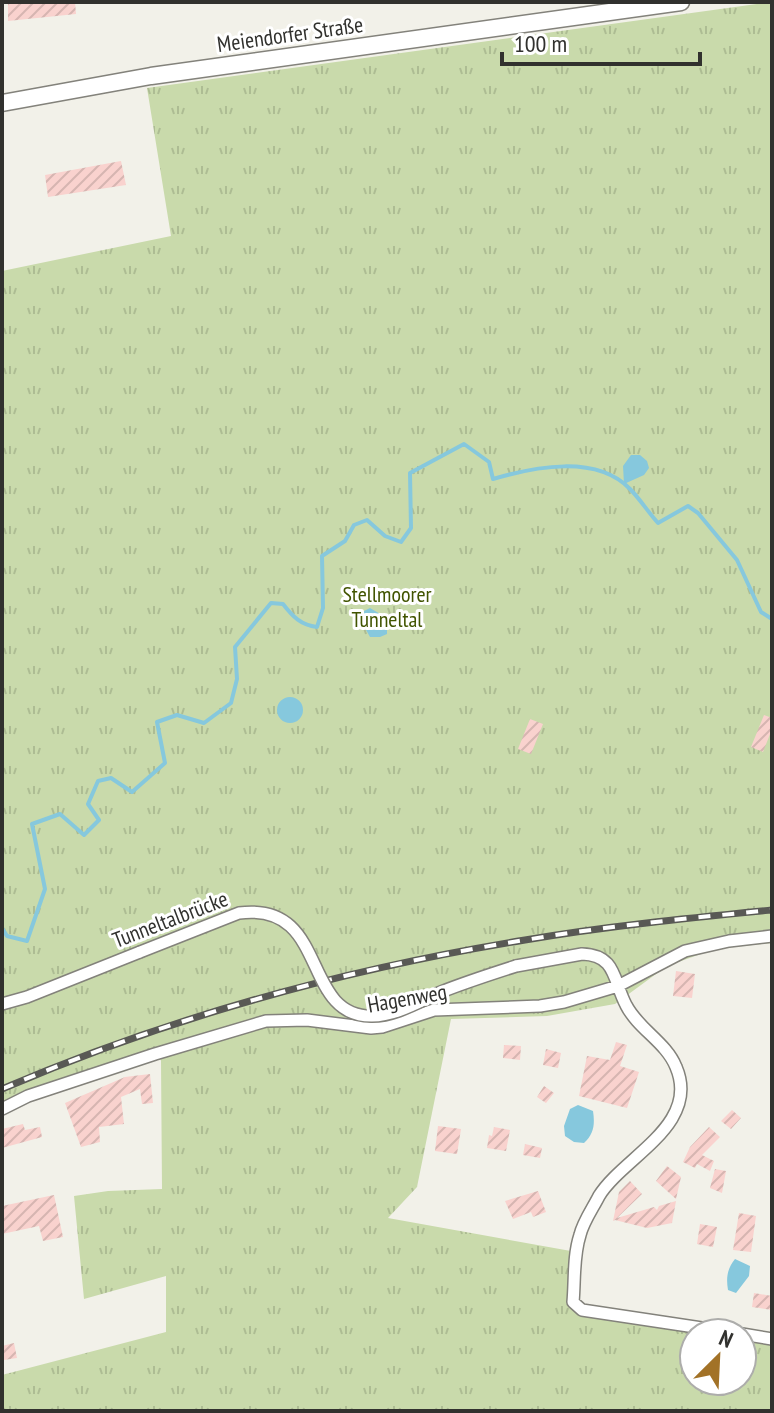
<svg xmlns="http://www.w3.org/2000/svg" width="774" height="1413" font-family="'PT Sans Narrow',sans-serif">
<defs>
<pattern id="park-tufts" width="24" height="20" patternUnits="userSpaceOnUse" patternTransform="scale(2)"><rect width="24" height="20" fill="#c9daab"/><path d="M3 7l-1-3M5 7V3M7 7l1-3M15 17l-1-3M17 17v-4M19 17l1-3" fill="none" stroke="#adbc93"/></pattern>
<pattern id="building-hatch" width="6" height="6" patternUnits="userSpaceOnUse" patternTransform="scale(2)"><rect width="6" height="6" fill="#f9d2ce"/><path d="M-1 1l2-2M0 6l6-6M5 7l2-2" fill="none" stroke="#d6b5b1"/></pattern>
</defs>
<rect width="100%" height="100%" fill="#f2f1e9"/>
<path fill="url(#park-tufts)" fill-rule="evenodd" d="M772,2v941l-57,6 -48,17 -52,38 -68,12 -96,3 -34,168 -29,31 194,35 -4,50 194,31v77h-770v-36l164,-43v-56l-82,23 -10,-103 34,-5 54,-2 -1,-128 -4,-14 -98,33 -57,23v-832l169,-35 -24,-148zM694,1333h48v48h-48z"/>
<path fill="#86c8dd" d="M631,455h9l7,6 2,7 -5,7 -20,9 -1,-18z
M370,608l17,10v16l-7,3h-10l-9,-16 3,-10z
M277 710a13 13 0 1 1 26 0a13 13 0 1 1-26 0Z
M578,1105l15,6c2,13 1,23 -9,32l-10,-1 -9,-6 -1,-10 6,-17z
M735,1259l15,7 -1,10 -13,17 -8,-3c-2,-12 -1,-21 7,-31z"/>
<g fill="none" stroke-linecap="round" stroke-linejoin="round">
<path stroke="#86c8dd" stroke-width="4" d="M2,928l5,8 20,5 18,-52 -13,-65 28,-10 24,21 15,-15 -11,-16 10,-23 13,-3 21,14 33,-29 -8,-41 20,-7 27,8 27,-20 6,-24 -2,-32 36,-44 12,1c10,13 18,21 34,23l6,-19 -1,-52 23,-15 9,-16 13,-5 18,16 16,6 10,-14 -1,-55 54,-29 25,18 4,17c41,-12 103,-25 137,10 10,10 18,23 28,34l30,-17 10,7 39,47 24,52 11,7"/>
</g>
<path fill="url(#building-hatch)" d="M75,2l1,12 -68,7v-18z
M121,161l5,24 -78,12 -3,-22z
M764,715l8,3v11l-9,23 -12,-5z
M530,719l13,5 -12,30 -13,-5z
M676,971l19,3 -3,24 -19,-2z
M616,1042l11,3 -7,21 19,6 -12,36 -48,-12 8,-40 23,4z
M504,1045l17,1 -1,14 -17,-2z
M546,1049l15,4 -3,15 -15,-3z
M150,1074l3,29 -11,1 -2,-15 -19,8 3,27 -25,3 1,15 -19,5 -16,-44 60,-26z
M544,1086l10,7 -8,10 -9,-6z
M732,1110l9,8 -10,11 -10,-8z
M23,1124l2,6 15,-3 2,10 -40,11v-19z
M438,1126l23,3 -4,25 -22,-3z
M494,1127l16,3 -4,21 -19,-3 2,-13 3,1z
M709,1127l11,10 -18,18 12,6 -4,10 -13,-7 -2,4 -12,-6 7,-15z
M525,1144l17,4 -2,10 -17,-3z
M667,1166l14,11 -5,22 -20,-18z
M715,1169l11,2 -4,22 -12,-5z
M630,1181l12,13 -25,24 37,-11 3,3 2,-4 17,-5 -4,22 -25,5 -32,-8 -2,1 6,-29z
M538,1191l8,21 -13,5 -2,-5 -18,7 -8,-18z
M54,1195l9,42 -20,4 -4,-15 -37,8v-28z
M739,1213l17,3 -5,36 -18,-2z
M700,1224l17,3 -4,20 -16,-3z
M754,1293l18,3v14l-20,-3z
M14,1343l3,15 -13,2 -2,-14z"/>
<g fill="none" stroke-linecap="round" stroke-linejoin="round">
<defs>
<path id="street" d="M516,966l66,-12c35,1 31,27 44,51 12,24 40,37 50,62 25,58 -53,90 -77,129 -6,12 -16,26 -19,39 -7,21 -5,46 -7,67l9,8 153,23
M2,1004l25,-7 113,-45
M2,1109l26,-13 127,-42 111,-33 41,-1 64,8 11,-1 52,-17 106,-4 24,-4 54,-16 67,-35 44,-10 43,-5
M742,1334l30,5"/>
<path id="primary" d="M2,103l149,-27 530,-74"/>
</defs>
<use href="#street" stroke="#83827b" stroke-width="14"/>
<use href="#primary" stroke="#83827b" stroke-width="19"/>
<use href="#street" stroke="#fff" stroke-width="11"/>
<use href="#primary" stroke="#fff" stroke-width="16"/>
<defs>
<path id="rail" d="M2,1089c168,-72 343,-120 523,-149 82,-14 165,-22 247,-30"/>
</defs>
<use href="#rail" stroke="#595955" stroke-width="7"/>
<use href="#rail" stroke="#fff" stroke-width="4" stroke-dasharray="12" stroke-linecap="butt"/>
<defs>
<path id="street-bridge" d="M140,952l99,-39c91,-12 61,104 133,103 24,0 48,-15 69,-24 25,-10 50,-18 75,-26"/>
</defs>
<use href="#street-bridge" stroke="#83827b" stroke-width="14" stroke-linecap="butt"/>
<use href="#street-bridge" stroke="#fff" stroke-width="11"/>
</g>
<g text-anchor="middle" stroke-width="6" stroke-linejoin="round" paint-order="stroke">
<g font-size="22" fill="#31312e" stroke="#fff">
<text transform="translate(290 34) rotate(-8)" y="8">Meiendorfer Straße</text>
<text transform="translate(170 919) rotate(-21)" y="8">Tunneltalbrücke</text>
<text transform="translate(407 998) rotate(-10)" y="8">Hagenweg</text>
</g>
<g font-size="22" fill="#415400" stroke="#fff">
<text x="387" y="602">Stellmoorer<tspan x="387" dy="25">Tunneltal</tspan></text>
</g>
</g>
<rect width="774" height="1413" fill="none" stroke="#31312e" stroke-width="8"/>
<g transform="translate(718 1357) rotate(24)"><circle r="38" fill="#ffffff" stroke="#adadab" stroke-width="2"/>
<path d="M0-6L14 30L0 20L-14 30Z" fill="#a27227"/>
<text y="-12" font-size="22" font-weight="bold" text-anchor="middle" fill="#31312e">N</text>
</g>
<path d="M502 52v12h198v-12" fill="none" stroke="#31312e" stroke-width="4"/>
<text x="514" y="52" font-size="24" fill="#31312e" stroke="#ffffff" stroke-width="6" paint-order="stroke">100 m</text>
</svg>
